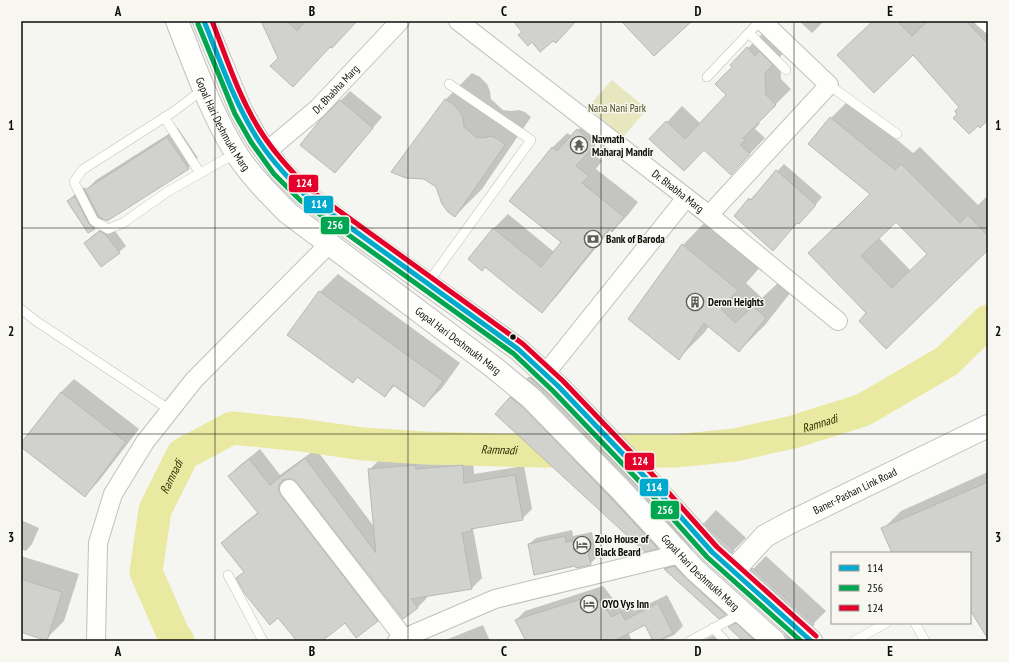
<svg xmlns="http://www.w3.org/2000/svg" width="1009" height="662" font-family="'PT Sans Narrow',sans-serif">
<rect width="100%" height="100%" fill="#f5f5f1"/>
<path fill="#e7e7bf" d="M612,80l35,29 -24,28 -35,-30z"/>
<path fill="#0003" fill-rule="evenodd" d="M262,21h95l-27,25 -51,12z
M799,21h25l-12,12z
M874,21h114v98l-29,-5 1,-7 -47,-53z
M763,33l24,16 -7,8 1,22 10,10 -33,33 2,1 -5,6 10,9 -19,20 -42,-9 -20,21 -17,-48 15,-16 19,18 27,-29 5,-28 -2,-2z
M472,73l8,4 7,7 3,7 1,8 12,11 8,1 8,-1 6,2 6,5 -49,72 -27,27 -10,-116z
M350,91l32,26 -37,45 -10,10 -13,-52z
M849,100l64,53 7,-6 58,58 8,-8 2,2v49l-120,65 -41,-78 44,-41 -40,-76zM896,221l33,33 -18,17 -32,-33z
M592,116l16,14 -18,21 12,10 -6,8 42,33 -11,14 -15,15 -1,-2 -55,68 -14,14 -49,-82 15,-15 46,38 8,-10 -52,-41 43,-54 14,-14 5,3z
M178,128l20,30 -10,10 -84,51 -15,13 -21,-31 10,-10 7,-4 1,3 10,-10z
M784,164l38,33 -16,19 -8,6 -63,-6z
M708,219l55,45 -17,19 16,15 18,-17 11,11 -26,33 -26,26 -30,-25 -5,7 -25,25 4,-113z
M107,225l6,3 13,18 -7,6 -34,-9 7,-7z
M338,274l122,89 -18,25 -18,18 -29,-21 -10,11 -27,-20 -5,5 -33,-89z
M543,364l162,171 -13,12 -63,-68 -88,-91 -12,-9z
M74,379l65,50 -41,53 -13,13 -64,-49 40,-54z
M524,385l146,150 -12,13 -13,3 -135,-152z
M260,449l20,26 36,-26 59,79 -6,-58 10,-10 46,-4v4l48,-4 1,18 50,-8 8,43 -10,10 -48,9 -1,1 9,49 -10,10 -46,8 1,2 -10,10 -123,-129 -6,-1 2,7 96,126 -10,10h-31l-24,20h-23l-19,-24 -41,-39 7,-7 -23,-28 10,-10 26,-21 -29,-36 10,-10z
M988,472v155l-18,-19v-55h-77l-10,-24 18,-18z
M716,510l30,28 -14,14 -10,-10 -18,-19z
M21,520l18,8 -7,16 -6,7 -5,-2z
M572,530l1,6 19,-4 5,25 -7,7 -14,1 -47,-21 7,-6z
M21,556l58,18 -15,47 -18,18 -25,-9z
M678,556l60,45 -13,13 -6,4 -54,-49z
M766,556l60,55 -13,13 -61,-54z
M603,586l18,23 9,-5 4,7 33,-16 16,31 -9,9 -14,6h-6l-9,-17 -17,8 4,9h-105l-11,-21 9,-9z
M742,614l43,26h2l-3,-7 13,-13 2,21h-5l-2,-2 -1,2h-47l-15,-14z
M483,625l7,16h-47z
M424,633l3,8h-32z
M714,635l18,6h-30z"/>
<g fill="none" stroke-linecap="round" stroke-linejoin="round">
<path stroke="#eae9a1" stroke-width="33" id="s1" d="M178,641l-5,-7 -27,-62 9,-62 28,-56 49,-26 69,7 62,9 62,4 117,3h133l60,-6 58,-13 70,-22 84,-49 41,-40"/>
</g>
<path fill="#d1d1ce" stroke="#b8b9b6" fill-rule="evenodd" d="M261,21h26l10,10 9,-10h51l-25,27 -2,-1 -37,40 -23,-21 8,-8z
M513,21h63l-20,22 -3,-2 -13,11 -8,-10 -4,4 -10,-11 4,-3z
M621,21h71l-38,35z
M873,21h24l15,15 16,-15h38l22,23v76l-8,8 -2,-2 -9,8 -16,-16 4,-4 -2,-3 4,-4 -46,-52 -39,38 -37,-38z
M747,47l8,9 4,-5 14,14 -8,8 1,22 10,10 -33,33 2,2 -5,5 10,9 -19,21 -27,-25 -20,21 -35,-32 17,-18 19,18 41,-44 -11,-11 17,-17 -2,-2z
M445,99l8,5 7,8 3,6 1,9 12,10 7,1 8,-2 7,3 7,6 -50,72 -7,-5 -6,-8 -6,-17 -12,-8 -18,-1 -15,-6z
M340,100l33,28 -38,45 -35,-28 21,-26z
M830,117l65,53 6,-6 59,59 8,-8 20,21v14l-102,99 -27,-28 7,-8 -58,-60 26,-25 1,1 35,-35 -62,-50zM896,222l31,32 -35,34 -31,-32z
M577,129l18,16 -19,21 13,10 -7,7 42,34 -12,15 -3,-3 -67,84 -57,-46 -3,4 -14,-12 25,-31 48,39 20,-25 -52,-41 43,-54 5,4z
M167,137l22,32 -82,52 -8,-4 -14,-27z
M776,170l40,35 -17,19 -2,-1 -24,28 -39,-35 15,-18 2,2z
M75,196l14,28 6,5 -7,4 -21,-32z
M100,231l6,4 14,18 -19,14 -17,-24z
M682,244l56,46 -17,19 14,14 18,-17 13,12 -27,34 -35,-29 -25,37 -51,-41z
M319,291l124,90 -19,26 -31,-22 -8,12 -28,-20 -4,6 -66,-48z
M529,377l20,18 88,91 55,63 -64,-70 -88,-90 -13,-10z
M61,392l65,50 -41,55 -64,-50v-4z
M510,397l13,10 87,90 48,52 -13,3 -150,-138z
M305,458l71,95 -8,-84 47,-4 1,4 47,-4 1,18 51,-8 8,45 -52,9 1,2 -10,2 10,56 -61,10 7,9 -15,11 -106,-136 -4,-4h-5l-5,1 -4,5v6l2,4 97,126 -22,17 -11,-15 -23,18h-25l-19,-23 -8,7 -25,-31 -9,-16 8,-6 -23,-29 37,-30 -30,-37 21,-17 21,26z
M988,482v157l-18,-29v-57h-78l-11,-25z
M703,523l31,28 -2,2 -11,-10z
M565,536l1,6 19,-3 6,26 -15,3 -1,-2 -41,9 -6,-31z
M674,566l13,13 39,36 -7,4 -55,-50z
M752,568l62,56 -1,2 -62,-56z
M21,579l41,13 -15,49 -26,-9z
M594,595l18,22 9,-5 4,8 33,-17 15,30 -15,8h-5l-8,-16 -31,16h-88l-11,-21z
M736,623l19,18h-12l-15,-14z"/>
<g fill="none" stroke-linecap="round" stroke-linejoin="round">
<defs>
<path id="service" d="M979,21l9,8
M749,33l37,37
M707,77l53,-56
M829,85l68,49
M205,88l-32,24 -91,58 -8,12 20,39 14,8 15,-6 44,-31 69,-39
M164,117l36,56
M427,284l104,-144 -82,-56
M21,309l15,12 134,89
M228,575l35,66
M915,623l10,18
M713,628l12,13
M690,641l52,-28
M854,641l32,-18"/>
<g id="minor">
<path id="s2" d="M458,21l251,194 129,106"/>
<path id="s3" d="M266,152l51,-43 83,-88"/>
<path d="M709,215l120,-130 -67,-64"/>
<path d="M545,374l141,-176"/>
<path d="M289,489l115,149"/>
<path d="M96,641l2,-98 15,-49 32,-52 49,-62 135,-136"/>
<path d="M397,641l98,-42 185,-45"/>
</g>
<g id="tertiary">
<path id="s4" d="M733,571l32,-35 24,-13 199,-97"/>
</g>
<g id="primary">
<path id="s5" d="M177,21c17,43 34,92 59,132 14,22 33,41 52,60l204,153 39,32 88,90 76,82 79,71"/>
<path d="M204,21l37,90 16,28 23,31 24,24 40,30 174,125 40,37 88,92 66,74 99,89"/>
</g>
</defs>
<use href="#service" stroke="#c0c0bd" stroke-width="10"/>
<use href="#minor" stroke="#c0c0bd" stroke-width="20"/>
<use href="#tertiary" stroke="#c0c0bd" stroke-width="24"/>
<use href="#primary" stroke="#c0c0bd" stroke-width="24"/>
<use href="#service" stroke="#fefefd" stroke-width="9"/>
<use href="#minor" stroke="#fefefd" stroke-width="18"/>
<use href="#tertiary" stroke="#fefefd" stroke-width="22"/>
<use href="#primary" stroke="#fefefd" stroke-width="22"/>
<defs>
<path id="bus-1" d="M204,21c16,39 30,81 53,117 13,21 30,39 47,56l214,155 40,37 88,92 66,74 99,89"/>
<path id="bus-2" d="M198,24l37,90 16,28 23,32 26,26 214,154 39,37 88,92 66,74 94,84"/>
<path id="bus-3" d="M212,21c15,38 28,80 51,114 13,20 29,37 46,54l214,155 40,37 88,92 66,74 99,89"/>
</defs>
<use href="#bus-1" stroke="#f7f7ef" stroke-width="8"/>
<use href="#bus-2" stroke="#f7f7ef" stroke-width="8"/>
<use href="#bus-3" stroke="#f7f7ef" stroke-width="8"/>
<use href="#bus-1" stroke="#00a9ce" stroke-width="5"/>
<use href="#bus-2" stroke="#00a651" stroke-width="5"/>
<use href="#bus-3" stroke="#e4002b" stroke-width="5"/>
</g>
<path fill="none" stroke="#0d0d0a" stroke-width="1" stroke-opacity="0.55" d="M215,21v620M408,21v620M601,21v620M794,21v620M21,228h967M21,434h967"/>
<defs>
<symbol id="temple-ring" viewBox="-11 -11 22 22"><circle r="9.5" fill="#f7f7ef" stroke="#5e5e5b" stroke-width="1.5"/><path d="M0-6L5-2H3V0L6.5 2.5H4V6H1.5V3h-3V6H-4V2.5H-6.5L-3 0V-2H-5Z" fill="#5e5e5b"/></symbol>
<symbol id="bank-ring" viewBox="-11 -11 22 22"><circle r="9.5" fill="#f7f7ef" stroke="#5e5e5b" stroke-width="1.5"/><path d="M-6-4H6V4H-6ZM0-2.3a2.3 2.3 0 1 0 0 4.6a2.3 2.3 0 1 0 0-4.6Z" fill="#5e5e5b"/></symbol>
<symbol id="building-ring" viewBox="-11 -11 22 22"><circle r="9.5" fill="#f7f7ef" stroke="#5e5e5b" stroke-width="1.5"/><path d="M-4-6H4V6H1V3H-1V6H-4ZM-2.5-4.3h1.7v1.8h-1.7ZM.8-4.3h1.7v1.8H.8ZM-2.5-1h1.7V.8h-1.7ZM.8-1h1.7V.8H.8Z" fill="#5e5e5b"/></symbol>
<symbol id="hotel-ring" viewBox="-11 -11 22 22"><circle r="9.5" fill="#f7f7ef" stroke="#5e5e5b" stroke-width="1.5"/><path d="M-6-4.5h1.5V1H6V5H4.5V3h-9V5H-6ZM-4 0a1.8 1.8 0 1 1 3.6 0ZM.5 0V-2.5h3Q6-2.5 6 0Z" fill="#5e5e5b"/></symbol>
</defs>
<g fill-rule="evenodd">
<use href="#temple-ring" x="569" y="135" width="20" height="20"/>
<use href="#bank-ring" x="583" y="229" width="20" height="20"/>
<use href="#building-ring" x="685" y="292" width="20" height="20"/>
<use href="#hotel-ring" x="572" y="535" width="20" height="20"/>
<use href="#hotel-ring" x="579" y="594" width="20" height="20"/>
</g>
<circle fill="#0d0d0a" stroke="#f7f7ef" stroke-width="1.5" cx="513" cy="337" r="3.5"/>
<g text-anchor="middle" stroke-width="3" stroke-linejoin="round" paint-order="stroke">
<g font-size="11" fill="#0d0d0a" stroke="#f7f7ef">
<text dy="4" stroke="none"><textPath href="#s3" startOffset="94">Dr. Bhabha Marg</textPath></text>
<text dy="4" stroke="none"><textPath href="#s5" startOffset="113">Gopal Hari Deshmukh Marg</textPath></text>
<text dy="4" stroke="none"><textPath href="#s2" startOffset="278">Dr. Bhabha Marg</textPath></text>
<text dy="4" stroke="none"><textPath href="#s5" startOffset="437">Gopal Hari Deshmukh Marg</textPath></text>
<text dy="4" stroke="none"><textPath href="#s4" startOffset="148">Baner-Pashan Link Road</textPath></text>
<text dy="4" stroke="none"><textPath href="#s5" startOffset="773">Gopal Hari Deshmukh Marg</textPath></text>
</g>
<g font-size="11" fill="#4a491f" stroke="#f7f7ef">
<text x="617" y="112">Nana Nani Park</text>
</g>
<g font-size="11" font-weight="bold" fill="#0d0d0a" stroke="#f7f7ef" text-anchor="start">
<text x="592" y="143">Navnath<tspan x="592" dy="13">Maharaj Mandir</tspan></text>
<text x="606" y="243">Bank of Baroda</text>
<text x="708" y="306">Deron Heights</text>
<text x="595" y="543">Zolo House of<tspan x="595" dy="13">Black Beard</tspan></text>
<text x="602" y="608">OYO Vys Inn</text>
</g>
<g font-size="12" font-style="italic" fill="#2e2c00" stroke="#f7f7ef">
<text dy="4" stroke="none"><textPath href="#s1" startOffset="849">Ramnadi</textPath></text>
<text dy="4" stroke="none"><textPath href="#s1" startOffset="525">Ramnadi</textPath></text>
<text dy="4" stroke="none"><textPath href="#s1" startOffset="176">Ramnadi</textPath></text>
</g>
</g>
<g stroke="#f7f7ef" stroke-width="1.5">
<rect x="288" y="174" width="31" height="19" rx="4" fill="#e4002b"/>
<rect x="303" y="195" width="31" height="19" rx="4" fill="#00a9ce"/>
<rect x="320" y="216" width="30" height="19" rx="4" fill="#00a651"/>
<rect x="624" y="452" width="31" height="19" rx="4" fill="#e4002b"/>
<rect x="639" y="478" width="30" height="19" rx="4" fill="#00a9ce"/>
<rect x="650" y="500" width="30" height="20" rx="4" fill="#00a651"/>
</g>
<g font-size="11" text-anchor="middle" font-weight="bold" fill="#fff">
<text x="304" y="187">124</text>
<text x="319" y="208">114</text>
<text x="335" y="229">256</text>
<text x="640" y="465">124</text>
<text x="654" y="491">114</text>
<text x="665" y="514">256</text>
</g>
<rect width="1009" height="662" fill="none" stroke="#f7f7ef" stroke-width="44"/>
<rect x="831" y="552" width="140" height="72" fill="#f7f7ef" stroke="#999993"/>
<rect x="839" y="565" width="20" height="6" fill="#00a9ce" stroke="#999993"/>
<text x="867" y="572" font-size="12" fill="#0d0d0a">114</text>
<rect x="839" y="585" width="20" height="6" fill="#00a651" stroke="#999993"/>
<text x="867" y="592" font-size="12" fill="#0d0d0a">256</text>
<rect x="839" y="605" width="20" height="6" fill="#e4002b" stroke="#999993"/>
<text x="867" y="612" font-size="12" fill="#0d0d0a">124</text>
<rect x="22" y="22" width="965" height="618" fill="none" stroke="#0d0d0a" stroke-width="1.5"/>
<g font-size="13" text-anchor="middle" font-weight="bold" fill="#0d0d0a">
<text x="118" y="16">A</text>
<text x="312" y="16">B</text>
<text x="504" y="16">C</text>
<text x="698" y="16">D</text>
<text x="890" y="16">E</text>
<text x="11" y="130">1</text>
<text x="998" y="130">1</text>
<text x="11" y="336">2</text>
<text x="998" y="336">2</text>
<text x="11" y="542">3</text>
<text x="998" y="542">3</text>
<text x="118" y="656">A</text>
<text x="312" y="656">B</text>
<text x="504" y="656">C</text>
<text x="698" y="656">D</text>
<text x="890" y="656">E</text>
</g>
</svg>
